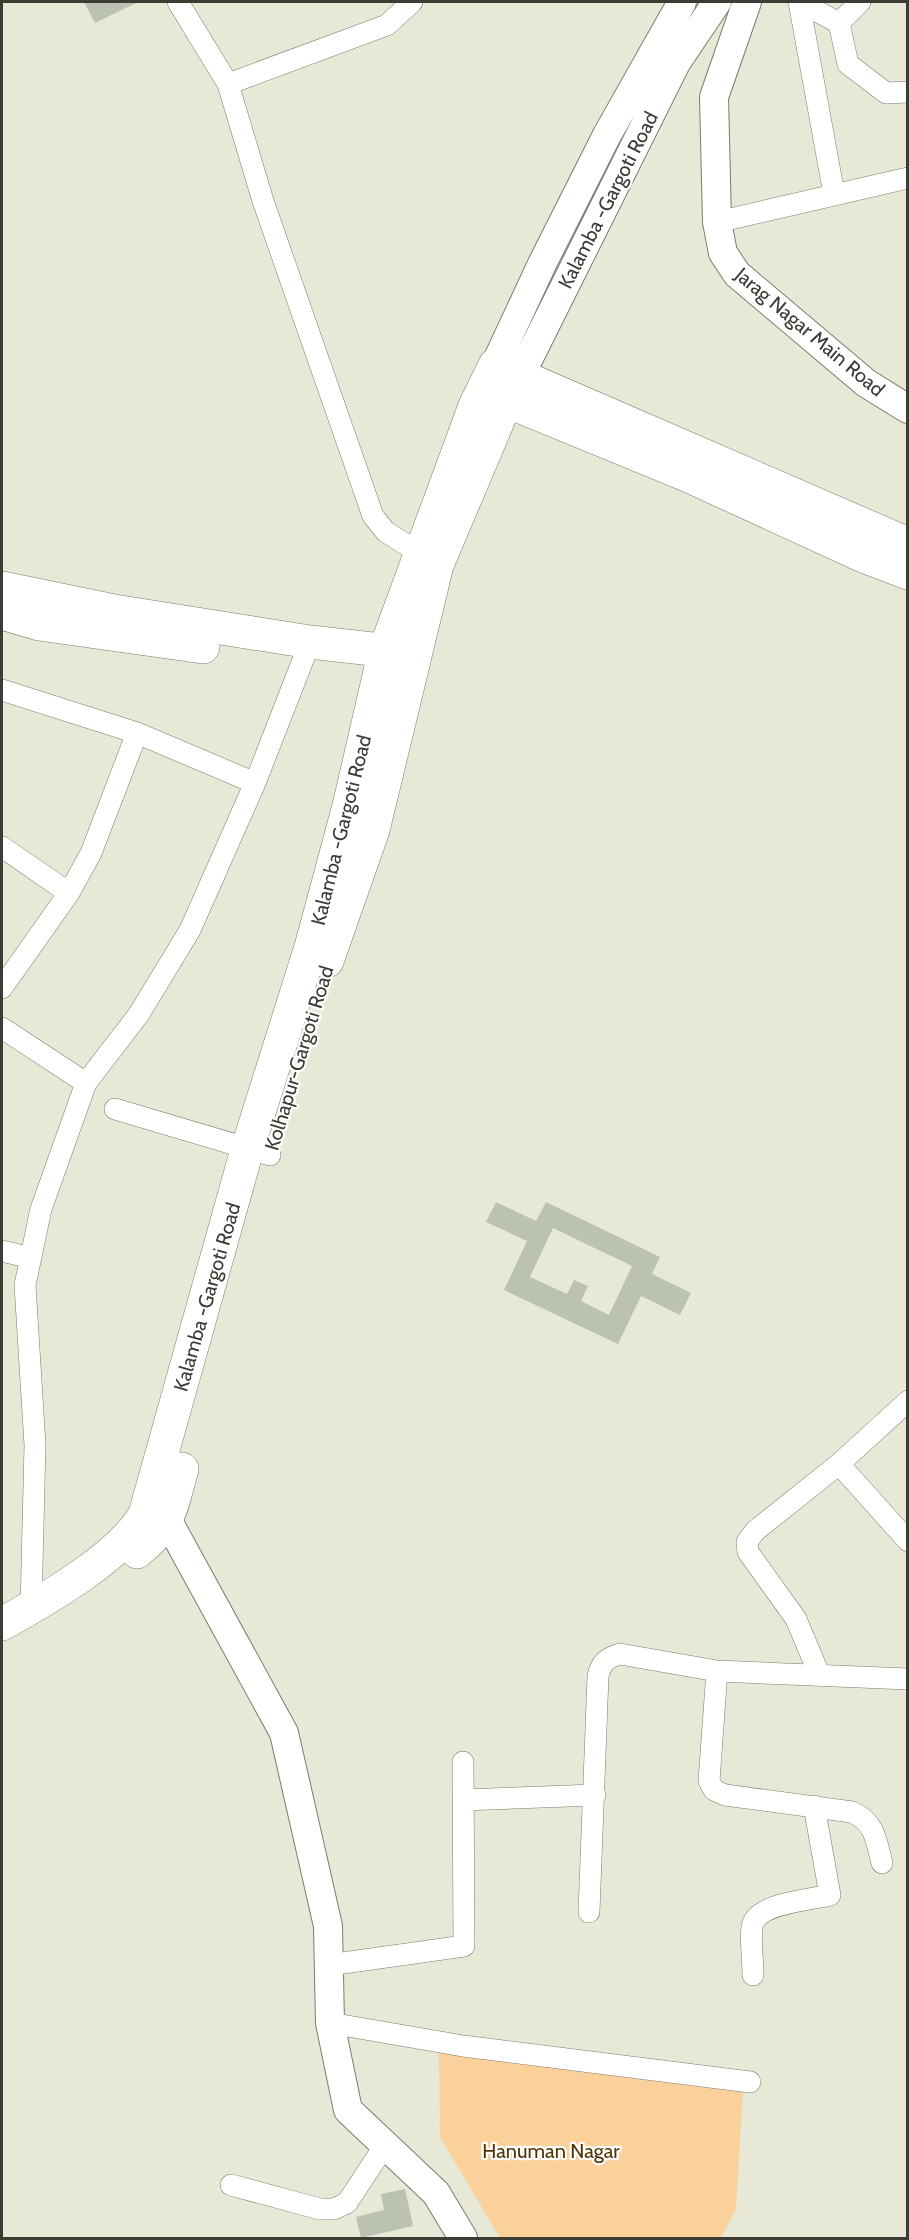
<svg xmlns="http://www.w3.org/2000/svg" width="909" height="2240" font-family="Cabin,sans-serif">
<rect width="100%" height="100%" fill="#e7e8d6"/>
<path fill="#fad09b" d="M439,2050l304,39 -7,120 -15,29h-221l-60,-101z"/>
<path fill="#bbc2b2" fill-rule="evenodd" d="M84,2h54l-43,21z
M496,1202l40,19 10,-19 114,55 -8,17 39,19 -11,22 -39,-19 -23,48 -114,-54 23,-49 -41,-19zM553,1228l79,38 -23,49 -28,-14 7,-15 -14,-6 -7,14 -37,-17z
M405,2189l8,37 -52,12 -5,-21 28,-7 -3,-16z"/>
<g fill="none" stroke-linecap="round" stroke-linejoin="round">
<defs>
<path id="street" d="M178,2l50,82 35,117 110,315 13,16 43,27
M799,2l35,192
M800,2l39,21 9,41 38,29 22,-1
M839,23l21,-21
M228,84l159,-59 25,-23
M717,222l191,-44
M2,690l135,43 118,50 55,-141
M2,847l67,46
M2,988l67,-95 22,-40 46,-120
M2,1028l84,55
M115,1109l155,46
M2,1251l29,7
M839,1464l69,77
M31,1608l4,-163 -10,-160 16,-76 45,-126 53,-69 51,-84 65,-147
M717,1671l-8,110 5,9 11,5 127,17c23,10 24,28 30,51
M819,1674l-23,-55 -48,-67 -1,-10 8,-11 84,-67 69,-63
M463,1800l132,-5
M589,1912l9,-236c3,-13 8,-18 22,-22l97,17 191,8
M329,1965l135,-19 -1,-184
M753,1975c0,-16 -3,-33 -1,-48 3,-24 58,-27 78,-32l-16,-89
M330,2023l133,23 287,36
M231,2185l89,24h14l13,-6 38,-58"/>
<path id="secondary" d="M747,2l-33,95 3,125 6,31 14,21 129,109 42,26
M495,365l47,-101 65,-129 75,-133
M520,376l156,-313 41,-61
M157,1501l127,232 44,193 2,97 18,87 88,83 27,45"/>
<path id="primary" d="M487,393l202,83 172,79 47,18
M2,588l112,23 196,31 98,11
M2,613l37,11 164,23
M327,961l46,-131 64,-265 69,-163 14,-26
M137,1552c35,-29 33,-41 45,-83
M2,1624c43,-24 119,-67 143,-110l102,-364 64,-203 38,-141 36,-156 90,-244 20,-41 413,179"/>
</defs>
<use href="#street" stroke="#7c7c6d" stroke-width="22"/>
<use href="#secondary" stroke="#7c7c6d" stroke-width="30"/>
<use href="#primary" stroke="#7c7c6d" stroke-width="34"/>
<use href="#street" stroke="#fff" stroke-width="21"/>
<use href="#secondary" stroke="#fff" stroke-width="28"/>
<use href="#primary" stroke="#fff" stroke-width="33"/>
</g>
<g text-anchor="middle" stroke-width="4.5" stroke-linejoin="round" paint-order="stroke">
<g font-size="20" fill="#3c3c35" stroke="#fff">
<text transform="translate(608 200) rotate(-63)" y="7">Kalamba -Gargoti Road</text>
<text transform="translate(810 332) rotate(40)" y="7">Jarag Nagar Main Road</text>
<text transform="translate(341 830) rotate(-76)" y="7">Kalamba -Gargoti Road</text>
<text transform="translate(299 1058) rotate(-73)" y="7">Kolhapur-Gargoti Road</text>
<text transform="translate(207 1297) rotate(-74)" y="7">Kalamba -Gargoti Road</text>
</g>
<g font-size="20" fill="#513302" stroke="#fff">
<text x="551" y="2158">Hanuman Nagar</text>
</g>
</g>
<rect width="909" height="2240" fill="none" stroke="#3c3c35" stroke-width="6"/>
</svg>
